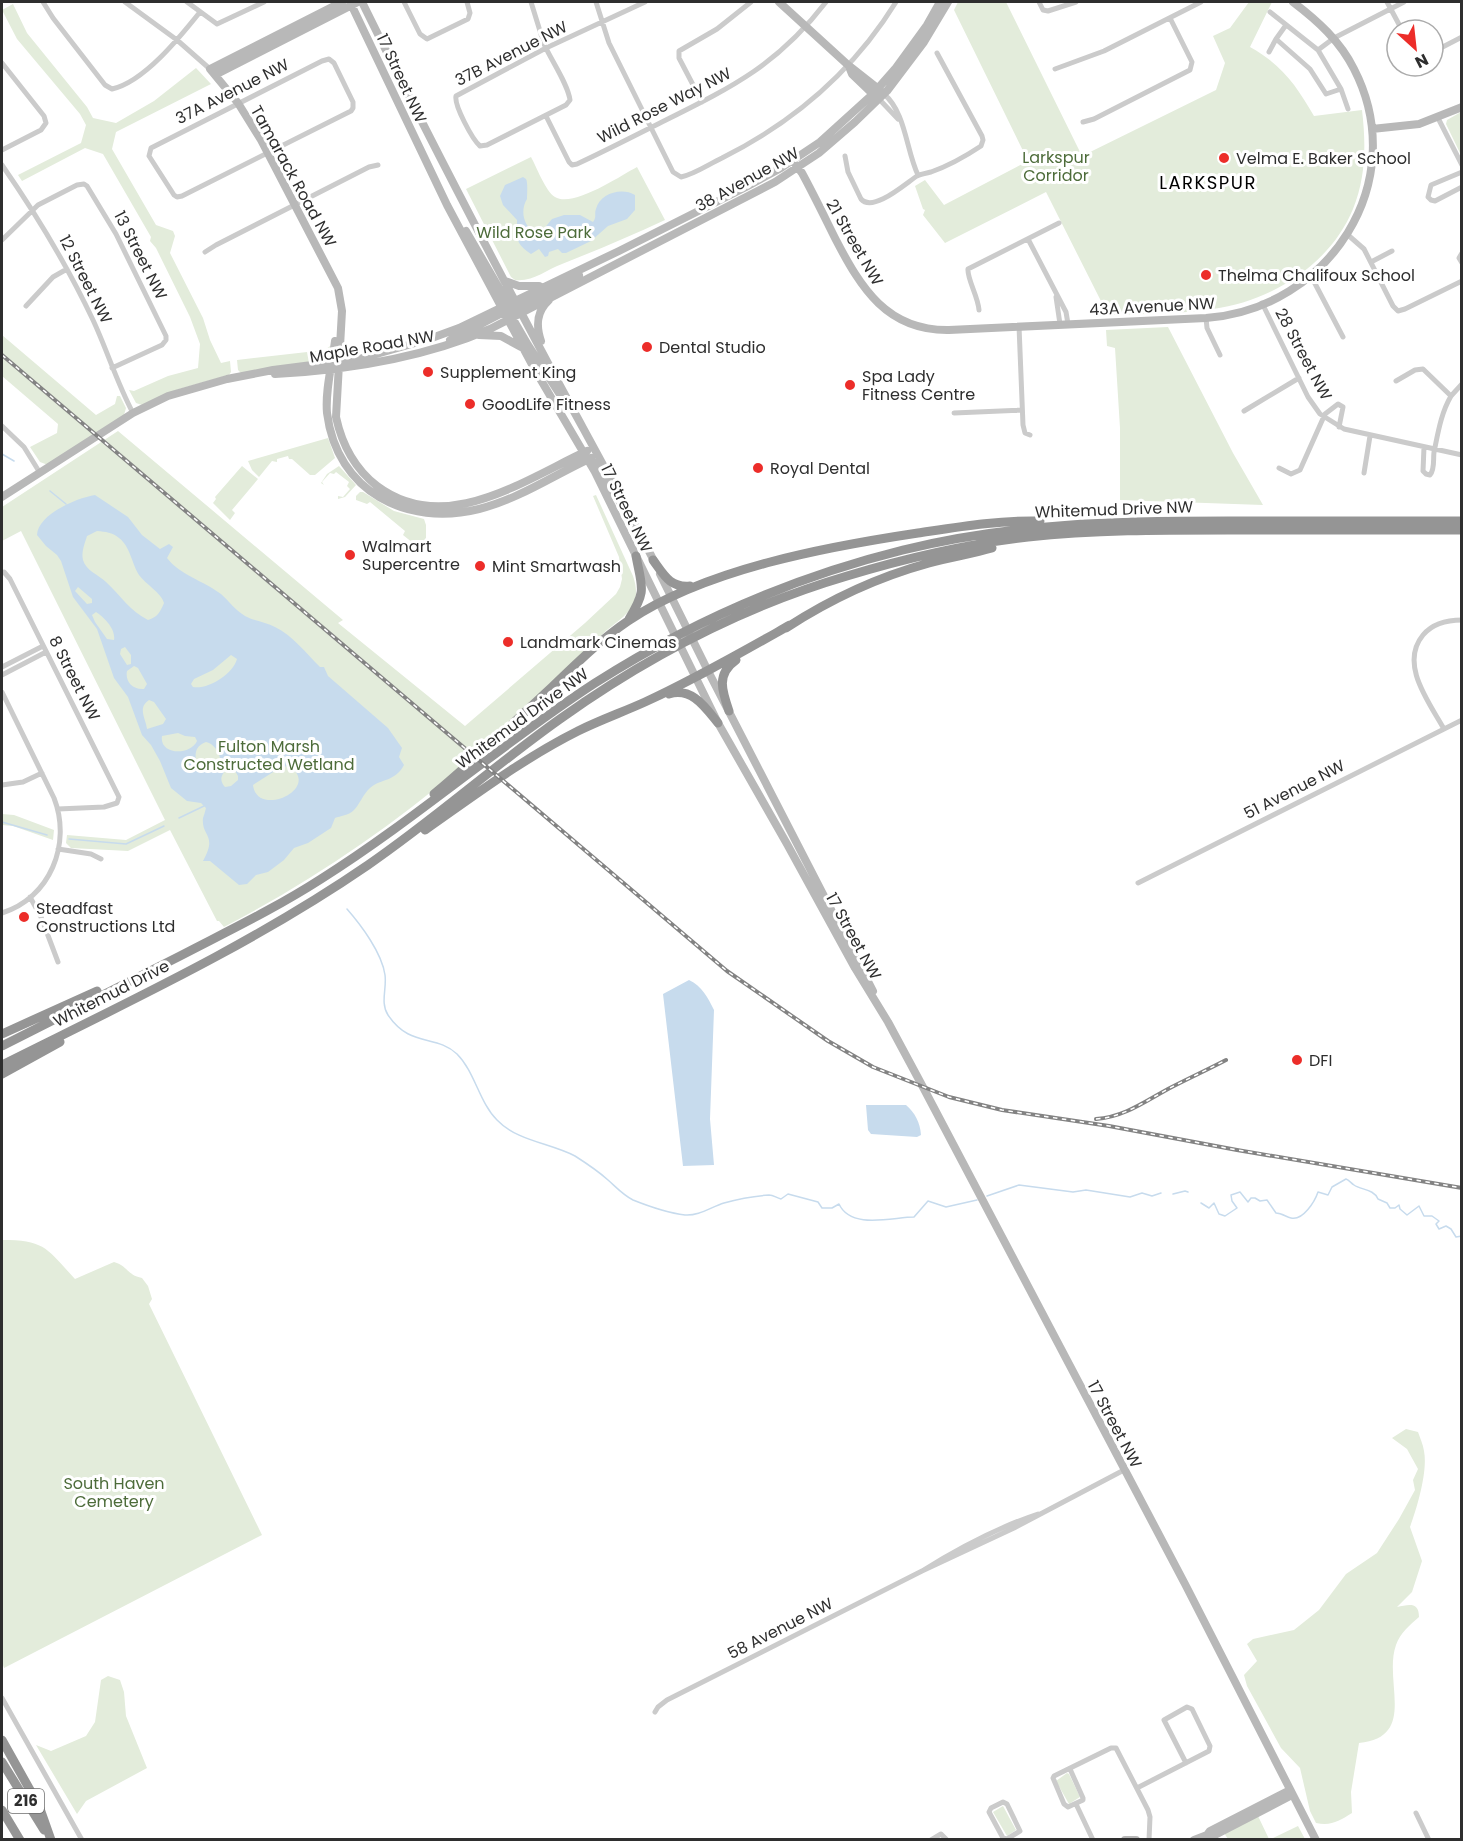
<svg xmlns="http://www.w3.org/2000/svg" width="1463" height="1841" font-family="Poppins,sans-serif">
<rect width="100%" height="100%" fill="#fff"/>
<path fill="#e3ecdb" d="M958,2h48l76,154 134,-66 9,-27 -12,-27 17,-8 19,-26h23l-22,45c32,18 46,38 64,69l48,-6c4,34 4,67 -9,99 -23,56 -82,92 -140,100 -34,5 -70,5 -105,6l-62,-123 -101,51 -22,-28 2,-5 -2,-1 -8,-23 10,-6 19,25 84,-44 -74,-151z
M13,4l14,29 60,74 6,11 23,5 38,-22 42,-33 15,16 -95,48 -4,17 44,76 17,6 2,5 -5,17 33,65 7,22 11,23 9,-2 1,11 -2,3 -50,14 -37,16 -6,-2 -7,-13 5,1 34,-15 30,-8 2,-24 -10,-27 -34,-69 -6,-7 1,-4 -48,-83 -18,-6 -63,33 -4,-6 63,-32 5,-18 -6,-11 -63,-75 -15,-29z
M1461,112v43l-15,-31 1,-4z
M531,157c5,9 15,35 24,40 18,11 65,-21 82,-30l28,53c-34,16 -68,30 -103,44 -16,6 -29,18 -47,16l-4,-3 -45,-88z
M1168,327l65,126 30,52 -143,-5v-72l-5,-80 -8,-2 -1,-16z
M2,335l94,80 19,-11 2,-8h3l6,12 -2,7 -76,50 -8,-3 -10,-15 27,-14 1,-9 -56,-48z
M330,346l-3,15 -86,12 -3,-3 -1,-10 88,-10z
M118,431l225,189 -5,3 127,103 120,-103 31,-29 4,-7 2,-8 -3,-22 -26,-61 3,-1 37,81c10,29 -6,38 -26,54 -48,46 -96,93 -146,137 -72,62 -153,116 -237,160l-5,-6h-2l-47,-91 -42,21 -57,-3 -5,-5 1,-8 59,5 39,-20 -144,-289 -19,10v-34z
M328,438l7,20 -20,17h-5l-18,-16h-3l-1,-3 -11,3v3l-5,-1 -13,16 -7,-7 -4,-9z
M242,466l16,13 -26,31 3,3 -5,7 -17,-17 3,-4 -1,-2z
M339,466l17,19 -11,12 -7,2v-3l5,1 7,-8 -3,-3 2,-4 -13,-10 -2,2 -4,-1 -8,9 2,3 -3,-2 6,-9z
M360,492h3l31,19 30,8 2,6v21l-8,1 -15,-12 2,-4 -35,-29 -3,2 -11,-4v-4z
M2,814l12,1 40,15 -1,10 -40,-14 -11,-1z
M2,1240c44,0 45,9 73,39l39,-17c14,4 13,13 28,16l6,8 4,13 -3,5 113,231 -258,133 -2,-6z
M1406,1429l12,3c2,6 5,12 6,19 4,20 -7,57 -14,76l12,34 -10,31 -15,15c11,-2 22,-6 22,10 -9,8 -19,16 -23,28 -13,36 22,92 -37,98l-8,49 1,21c-13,8 -20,13 -36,10l-6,-12 -10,-43 -19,-20 -34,-62 -3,-11 13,-14 -10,-17 6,-5 41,-9 25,-20 27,-36 31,-21 22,-34 16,-29 -2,-10 5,-11 -11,-20 -15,-11z
M108,1676l12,4 4,12 2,24 21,52 -61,33 -9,13 -41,-69 15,6 35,-15 9,-14 6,-42z
M1067,1773l2,1 11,23 -11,7 -13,-23z
M1003,1806l13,24 -9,6 -14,-24z
M1258,1816l11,23h-41l-4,-6z
M1298,1826l7,13h-34z"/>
<path fill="#c7dbed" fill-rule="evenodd" d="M523,177l3,2c2,3 1,15 1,20 -7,11 -4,28 9,34l6,-2 10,-12 12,-4h16l13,7c4,-5 1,-8 3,-13 4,-16 26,-22 39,-14v15l-8,9 -19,7 -17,15 -25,12h-4l-4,-4 -9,3 -1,4 -3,1 -6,-8 -8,5c-17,-11 -14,-17 -14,-34l-14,-15 -3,-9 5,-11z
M95,495l33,22 14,18 18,14 9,-5 4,3 -6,11c13,17 37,23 54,36 8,7 14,16 24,22 9,5 21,6 30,11 17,8 32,27 45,40h4l4,9 60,52 14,20 -3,9 5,8c-9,17 -22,13 -34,23 -7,6 -11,18 -17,23 -4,4 -13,5 -18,7l-4,10 -23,15 -14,5 -10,12 -16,12 -12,3 -9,9 -8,1 -29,-24h-7c15,-27 -2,-24 0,-43 1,-3 2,-6 3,-10l-5,-5 -14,-2 -16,-13 -11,-27 -9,-16 -9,-10 -14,-38 -14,-19 -17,-49 -24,-32 -12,-36 -4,-6 -11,-9 -9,-11c1,-21 40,-37 58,-40zM97,531c9,1 15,1 22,7 11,8 13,26 20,37 7,10 22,17 25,28 -4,9 -6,14 -16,17 -18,-9 -27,-24 -42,-38 -7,-7 -20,-11 -23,-22 -2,-8 2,-17 4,-24zM78,587l14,12v4l-5,1 -12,-13zM96,612c8,5 20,17 18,28l-7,-1 -12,-17 -3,-7zM125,647l6,8v9l-4,1 -7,-11 1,-5zM231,655l6,4c-4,15 -29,31 -44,28l-2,-3 3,-5 19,-9zM134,666l4,2 9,16 -3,5c-12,1 -19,-8 -17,-18zM149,700l5,2 12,17 -3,5 -16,5c-1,-10 -10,-21 2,-29zM178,733l7,3 10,1 2,4c-7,15 -38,14 -35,-5zM206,742c7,1 15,11 14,19l-19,5 -5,-3c-1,-10 -1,-17 10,-21zM289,766c34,22 -32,53 -36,19l28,-18zM229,768l5,1 4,7v4l-7,6 -6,1c-7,-8 -3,-14 4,-19z
M689,980c13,6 19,18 25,30l-4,109 4,46 -31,1 -20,-172z
M866,1105h40c9,8 14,17 15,30l-4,2 -46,-3 -3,-4z"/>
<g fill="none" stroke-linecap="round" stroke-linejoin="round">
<path stroke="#c7dbed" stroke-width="1.5" d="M2,454l12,7
M50,491l16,13
M179,818l25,-12
M2,822l45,13
M69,839l57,5 38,-18
M347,909c14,16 35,44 38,66 2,13 -5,28 3,40 22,33 48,19 69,39 18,18 22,48 40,66 20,21 53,23 78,36 11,7 23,15 33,24 8,7 15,15 25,20 15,6 35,13 52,15 14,1 26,-8 39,-12 14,-4 30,-7 45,-8 5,0 7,3 12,4l7,-5 30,8 4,6h10l7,-4c12,26 54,13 75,13l14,-16 18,6 31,-7
M1173,1194l12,-3 3,1
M987,1196l32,-11 54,7 13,-2 44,7 12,-4 10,3 9,-3
M1201,1203l8,5 5,-5 5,11 6,2 12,-8 -5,-7 -1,-6 9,-3 8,10 3,-4h4l5,3 7,-1 9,13c6,0 10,4 15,5 12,3 24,-17 27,-26l10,3 4,-8 14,-8c3,1 5,4 8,6 7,5 20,4 24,14l9,4 3,5h5l4,-3 1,4 7,6 12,-9 5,10h8l7,5 -3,3 3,5 7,-3 5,3 5,8 6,-1"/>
<path stroke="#cbcbcb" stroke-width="5" d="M43,2l10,16 52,67 7,4c32,-7 68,-52 88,-77
M125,2l52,38 33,29
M187,2l30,22 47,-22
M404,2l16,32 7,5 41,-20 2,-6 -3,-11
M531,2l13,42c7,16 24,40 26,56l-4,5 -79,40 -7,1c-8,-7 -26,-41 -24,-50l90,-48 99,-46
M596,2l13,41 64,129 8,5c14,-3 28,-13 41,-19 72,-36 132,-88 174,-156
M1039,2l4,8 5,1 28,-9
M1387,2l15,28
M1270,12l48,38 23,39 -15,5 -16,-25 -34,-30 10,-14
M1318,50l16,-12 70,-36
M1269,52l7,-13
M1433,52l29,-15
M329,59l5,4 19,39v6l-2,3 -169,85 -5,1 -3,-2 -25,-39 2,-8 171,-87z
M2,63l42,53 2,7 -5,7 -39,20
M1055,69l49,-18 97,-49
M1341,89l7,20
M884,94c22,19 22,56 34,81
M879,99l19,20
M702,102l-23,-44v-7l38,-22 34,-27
M546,116l23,46 3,3 5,-1c28,-13 55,-27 83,-41 70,-35 117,-57 166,-121
M1438,118l24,47
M1083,122l11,-3 96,-49 2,-8 -22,-44
M845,156l3,16 13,27c12,14 45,-16 56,-23 4,-2 10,-3 14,-4 17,-6 35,-16 50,-26l2,-6 -1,-4 -45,-83
M2,165c34,49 65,100 91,155 14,30 24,63 40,93
M1462,172l-31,13 -3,12 3,3 4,1 27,-14
M1348,235l16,14 29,57 5,5 7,-2 57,-28
M1028,239l38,73 2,12
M2,240l36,-35 39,-20 7,-1 3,2 29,48 50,102v4l-4,5 -50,23
M205,252l11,-7 153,-78 9,-2
M1462,253l-3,5 3,5
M1371,262l21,-11
M1311,276l32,61
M1056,297l4,27
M1262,303l46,94 12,17 24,15 118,26
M26,306l27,-29 14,-8
M979,310c-1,-14 -12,-31 -11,-41l91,-46
M1206,318l1,10 13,27
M1019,326l4,99 2,8 5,2
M1396,381l19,-11 8,-1 28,27c-10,17 -13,37 -17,56 -1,8 1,17 -4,23l-4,-1 -3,-3 1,-24
M1451,396l11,-12
M1244,411l55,-33
M954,413l68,-3
M2,426l22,21 16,26
M1279,468l12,6 9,-4 25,-56 13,-10 5,3 -4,20
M1364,473l6,-37
M2,573l2,-1 6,7 109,218 -2,6 -13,4 -46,2
M2,667l41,-21
M2,675l44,-23
M2,692l52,106c18,46 -4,100 -52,115
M1444,729c-15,-27 -45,-65 -21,-94 10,-12 24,-15 39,-15
M2,785l21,-3 19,-9
M58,849l33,5 10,5
M1138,883l324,-163
M30,897l11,20 17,45
M1038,1514c-42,14 -79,34 -116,57l92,-43 110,-58
M2,1698l80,142
M655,1712l3,-5 9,-7 255,-129
M1070,1769l13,29v2l-15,7 -4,-3 -11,-26 1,-2 57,-28h5l32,62 2,7 -1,23
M1137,1788l72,-37 1,-5 -18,-37 -5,-2 -23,13 22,43
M1003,1802l4,2 13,27 -13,8 -4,-1 -14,-26 2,-4z
M1076,1804l17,36
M1416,1813l13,27
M931,1840l10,-6 6,6"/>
<path stroke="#b8b8b8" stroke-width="8" d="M342,2l-132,67 28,34 23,37 77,148 4,23 -6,106c6,28 18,51 41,69 68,51 147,-6 210,-35
M350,2l97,203 88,165 60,102 123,251 69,121 68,124 33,54 36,67 261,495 131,256
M362,2c63,128 129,255 196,380 33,61 66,120 97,181
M779,2l69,63 33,26
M850,69l2,5 25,24
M215,75l143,-73
M1372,129l47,-5 43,-17
M793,161l9,12c12,22 23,45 34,67 25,48 51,91 113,90l257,-12c123,-9 206,-136 148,-249 -14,-28 -36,-48 -61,-67
M466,231l44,76
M505,281l14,5h20
M510,314l18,31 31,48
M508,318l4,-6 7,-6 60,-31
M479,335l22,1 20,11
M450,340l58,-30
M335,341c-3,24 -10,49 -8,72 10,79 80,114 152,96 40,-10 75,-34 112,-51
M541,341c-5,-15 -5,-29 8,-41
M275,374c74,-4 148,-16 215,-45l285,-147 44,-29 36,-31 32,-31 37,-49 24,-40
M596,463l25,41
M2,497l131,-84 35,-17 59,-17 46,-9 86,-11 70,-20 30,-11 160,-77 127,-64 35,-19 39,-26 53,-48 22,-25 32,-44 13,-23
M660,574l48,97 165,320
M1207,1835l3,-4 80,-41
M1125,1840h11
M1194,1840l13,-5 6,1 79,-41"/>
<path stroke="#959595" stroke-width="9" d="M653,560c11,15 17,28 37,26
M629,619c18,-29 13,-31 7,-63
M786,628c43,-28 92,-51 143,-65 21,-6 42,-9 63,-15
M669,694c23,-7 36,13 49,29
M729,711c-7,-20 -13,-37 7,-51
M434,794c41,-34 79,-71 118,-107 24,-23 48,-47 76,-66 78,-52 197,-74 290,-88 40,-6 81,-13 122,-12
M425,830c50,-35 99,-72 153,-99 22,-11 45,-19 67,-29 50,-23 97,-50 145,-77
M2,1034l95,-43
M2,1046c59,-30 119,-60 178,-90 48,-25 96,-48 141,-77 95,-60 180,-135 274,-196 94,-60 199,-106 308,-133 109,-27 214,-29 326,-29 77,0 155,0 233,0
M2,1065c124,-62 251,-121 366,-200 67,-46 127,-100 192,-146 87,-62 185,-113 287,-143 59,-18 120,-32 181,-39 66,-7 133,-7 200,-7 78,0 156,0 234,0
M2,1074l58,-32
M2,1740l37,66 12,34
M2,1762l42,68
M2,1810l18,30"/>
<defs>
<path id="rail" d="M2,355l725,616 101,70 45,26 76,30 53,13 107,16 128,24 225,38
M1096,1119c28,-2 48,-17 72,-30 19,-10 39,-19 58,-29"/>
</defs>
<use href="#rail" stroke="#838383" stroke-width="4"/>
<use href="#rail" stroke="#fff" stroke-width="1.5" stroke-dasharray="4.5" stroke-linecap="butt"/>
</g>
<g fill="#ec2d29" stroke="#fff" stroke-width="2">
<circle cx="1224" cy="158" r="6"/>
<circle cx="1206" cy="275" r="6"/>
<circle cx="647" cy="347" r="6"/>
<circle cx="428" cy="372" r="6"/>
<circle cx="850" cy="385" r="6"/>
<circle cx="470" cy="404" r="6"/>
<circle cx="758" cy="468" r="6"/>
<circle cx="350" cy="555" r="6"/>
<circle cx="480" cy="566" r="6"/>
<circle cx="508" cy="642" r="6"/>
<circle cx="24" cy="917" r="6"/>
<circle cx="1297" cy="1060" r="6"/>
</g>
<g text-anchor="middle" stroke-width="6" stroke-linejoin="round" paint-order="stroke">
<rect fill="#fff" stroke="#6d6d6d" stroke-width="1.5" x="8" y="1789" width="36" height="24" rx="4.5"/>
<g font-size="15" font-weight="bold" fill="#2e2e2e">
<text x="26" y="1806">216</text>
</g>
<g font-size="16" fill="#2e2e2e" stroke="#fff">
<text transform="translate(511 53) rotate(-27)" y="6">37B Avenue NW</text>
<text transform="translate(402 78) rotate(65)" y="6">17 Street NW</text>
<text transform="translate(232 91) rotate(-27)" y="6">37A Avenue NW</text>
<text transform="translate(664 105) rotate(-27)" y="6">Wild Rose Way NW</text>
<text transform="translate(294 176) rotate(61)" y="6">Tamarack Road NW</text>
<text transform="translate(747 179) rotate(-29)" y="6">38 Avenue NW</text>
<text transform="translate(855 242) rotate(60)" y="6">21 Street NW</text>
<text transform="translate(141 255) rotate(63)" y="6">13 Street NW</text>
<text transform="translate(86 279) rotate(63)" y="6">12 Street NW</text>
<text transform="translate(1152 306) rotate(-3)" y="6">43A Avenue NW</text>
<text transform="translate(372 346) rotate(-10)" y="6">Maple Road NW</text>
<text transform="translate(1304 354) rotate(62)" y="6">28 Street NW</text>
<text transform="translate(627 508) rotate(64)" y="6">17 Street NW</text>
<text transform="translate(1114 509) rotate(-2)" y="6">Whitemud Drive NW</text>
<text transform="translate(75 678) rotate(63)" y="6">8 Street NW</text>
<text transform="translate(522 718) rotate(-36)" y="6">Whitemud Drive NW</text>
<text transform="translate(1294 789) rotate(-27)" y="6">51 Avenue NW</text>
<text transform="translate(854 936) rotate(61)" y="6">17 Street NW</text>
<text transform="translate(111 993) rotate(-27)" y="6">Whitemud Drive</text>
<text transform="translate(1115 1424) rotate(62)" y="6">17 Street NW</text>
<text transform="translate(780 1628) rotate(-27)" y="6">58 Avenue NW</text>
</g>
<g font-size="16" fill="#4d6c3a" stroke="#fff">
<text x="1056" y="163">Larkspur<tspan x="1056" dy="18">Corridor</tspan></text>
<text x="534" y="238">Wild Rose Park</text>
<text x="269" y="752">Fulton Marsh<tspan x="269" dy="18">Constructed Wetland</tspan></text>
<text x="114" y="1489">South Haven<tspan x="114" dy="18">Cemetery</tspan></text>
</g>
<g font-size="16" fill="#2e2e2e" stroke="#fff" text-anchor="start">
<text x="1236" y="164">Velma E. Baker School</text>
<text x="1218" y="281">Thelma Chalifoux School</text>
<text x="659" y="353">Dental Studio</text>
<text x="440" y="378">Supplement King</text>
<text x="862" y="382">Spa Lady<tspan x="862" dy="18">Fitness Centre</tspan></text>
<text x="482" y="410">GoodLife Fitness</text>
<text x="770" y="474">Royal Dental</text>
<text x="362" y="552">Walmart<tspan x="362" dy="18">Supercentre</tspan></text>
<text x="492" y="572">Mint Smartwash</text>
<text x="520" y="648">Landmark Cinemas</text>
<text x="36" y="914">Steadfast<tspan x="36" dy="18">Constructions Ltd</tspan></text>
<text x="1309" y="1066">DFI</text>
</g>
<g font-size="18" letter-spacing="1.5" fill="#000" stroke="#fff">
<text x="1208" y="189">LARKSPUR</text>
</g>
</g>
<rect width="1463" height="1841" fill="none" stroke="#2e2e2e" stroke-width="6"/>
<g transform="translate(1415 48) rotate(153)"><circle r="28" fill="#ffffff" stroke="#ababab" stroke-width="1.5"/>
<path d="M0-4.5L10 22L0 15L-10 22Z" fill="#ec2d29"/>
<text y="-9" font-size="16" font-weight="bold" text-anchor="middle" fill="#2e2e2e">N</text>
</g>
</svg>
